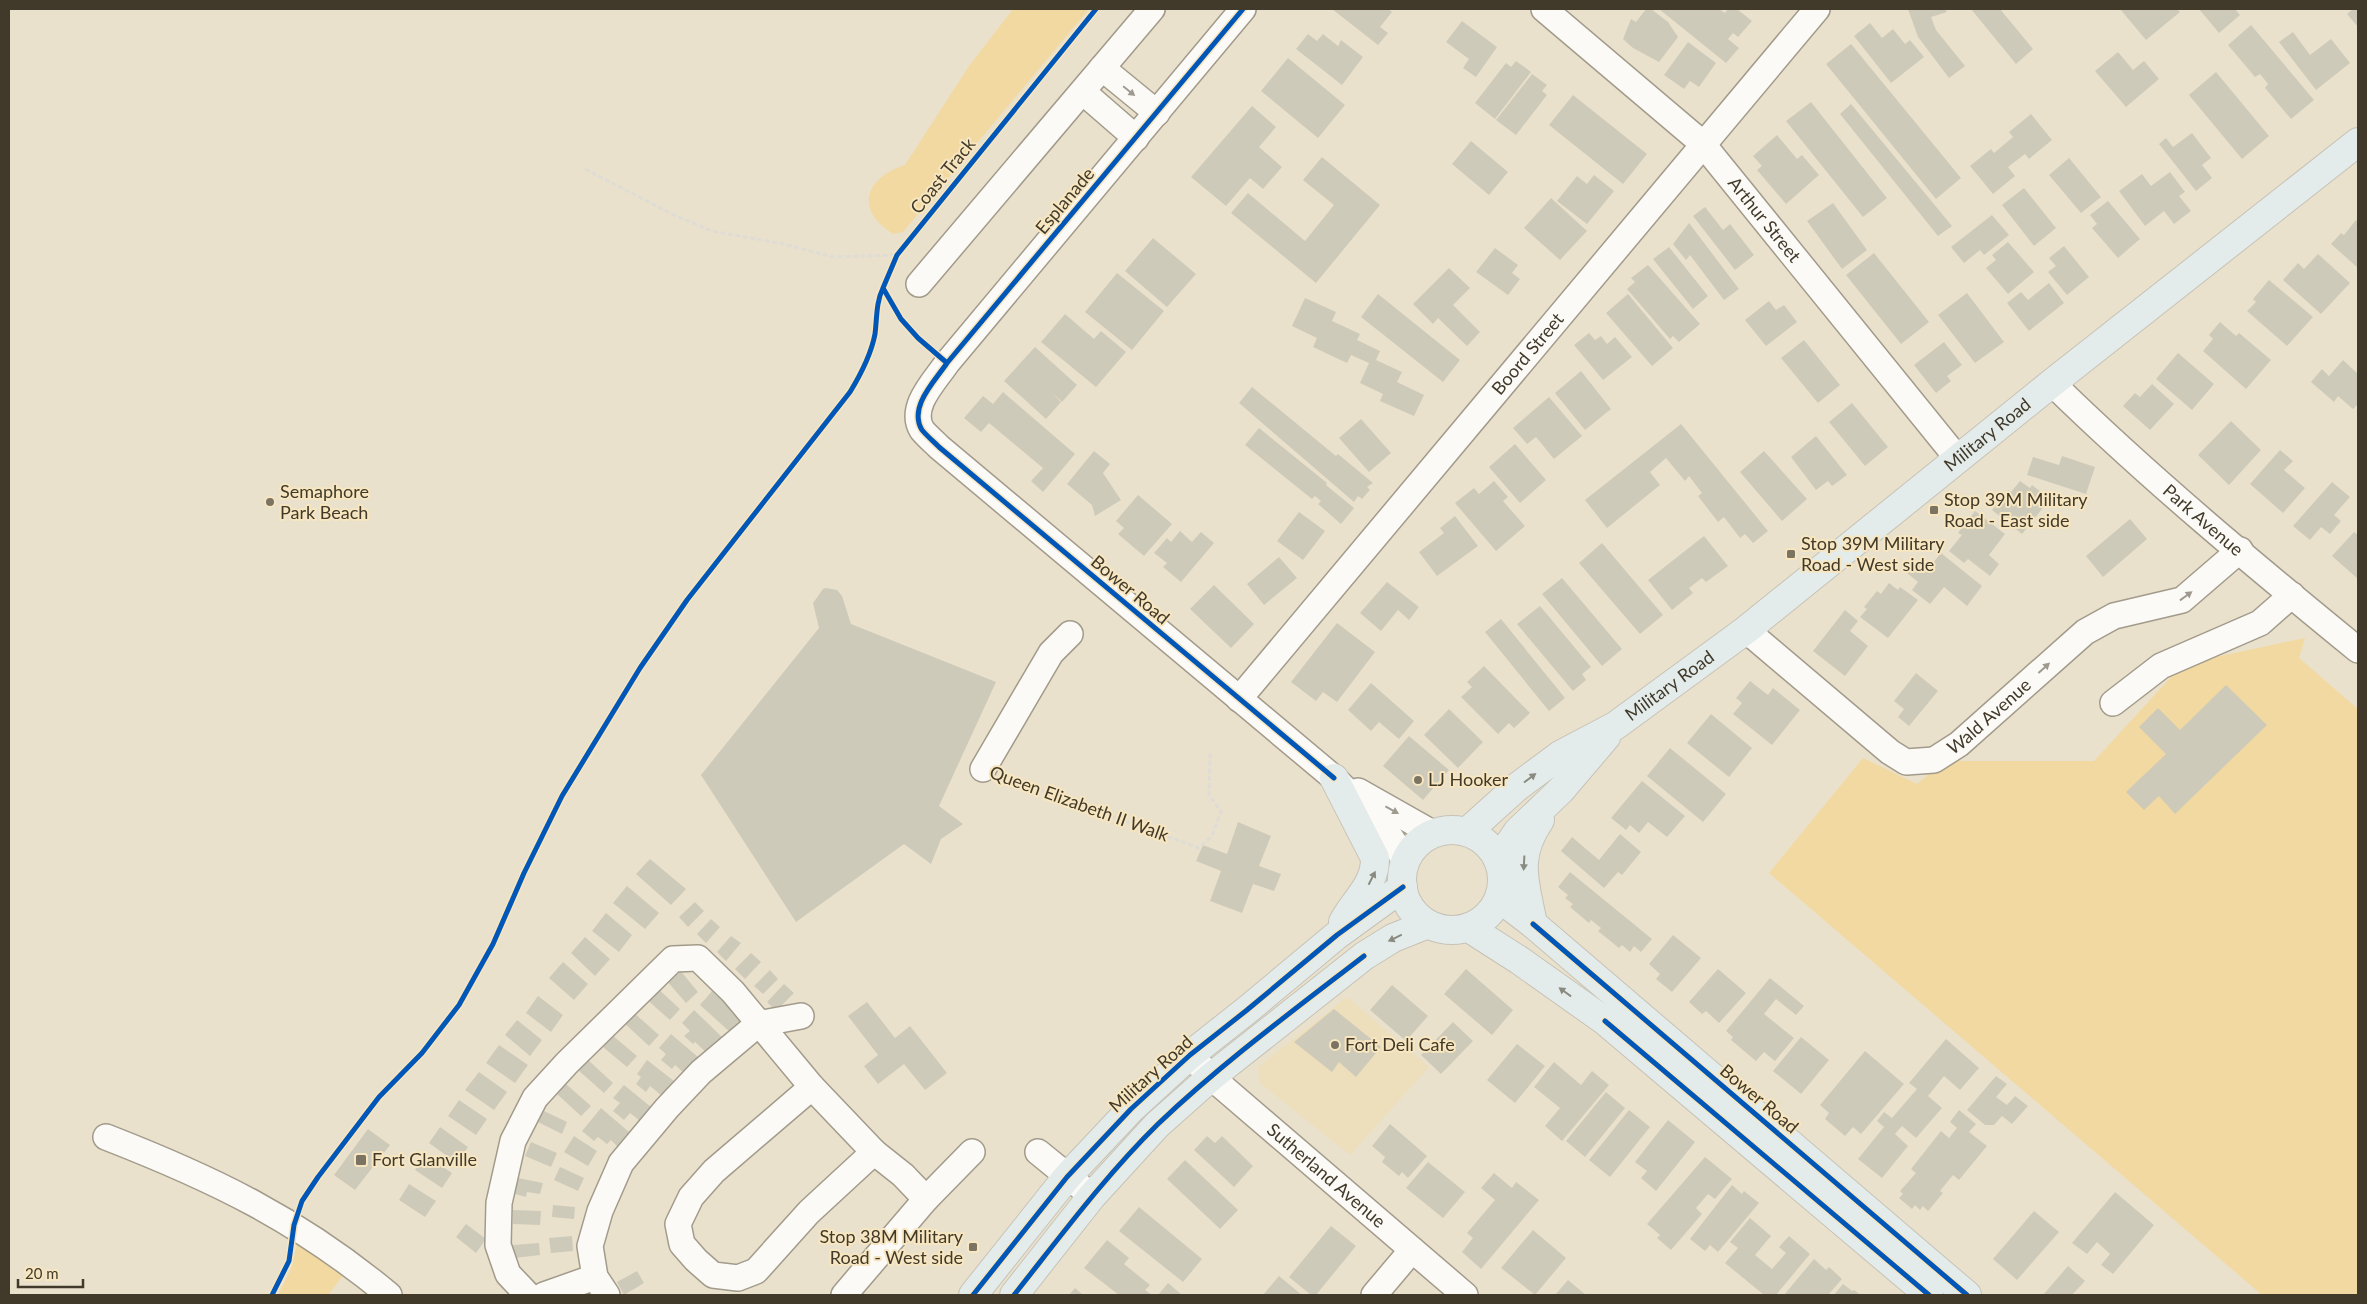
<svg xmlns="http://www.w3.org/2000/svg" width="2367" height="1304" font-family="Lato,sans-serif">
<rect width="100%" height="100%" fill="#eae1cc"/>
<path fill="#eddebc" d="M1347,997l82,70 -79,88 -90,-72 -2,-16z"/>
<path fill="#f1d9a1" d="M1013,9h76l-186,223 -10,2c-39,-25 -28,-56 12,-69l64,-99z
M2305,638l-6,20 59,51v586h-96l-493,-422 94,-115 54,26 28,-23h149l89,-97z
M298,1239l48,33 -18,23h-50l14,-28z"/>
<path fill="#cecab9" d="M1332,9h56l4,3 -12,15 8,6 -10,12z
M1646,9h5l17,13 10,15 -19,25 -26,-14 -10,-9 8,-20 5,3z
M1659,9h60l6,4 3,-4h9l15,12 -14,16 -5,-4 -5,6 11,9 -13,15z
M1908,9h37l2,3 -16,5 5,13 29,36 -16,12 -31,-41z
M1971,9h29l33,40 -17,15z
M2120,9h57l3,3 -34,28z
M2199,9h36l5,6 -21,18z
M2353,9h5v18l-11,-13z
M1462,21l35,26 -21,30 -13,-9 6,-9 -23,-17z
M1870,23l12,15 11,-9 12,15 5,-4 14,17 -33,26 -37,-47z
M2251,25l63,75 -23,19 -26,-31 3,-4 -8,-10 -5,3 -27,-32z
M2293,32l17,23 21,-16 19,24 -34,27 -37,-48z
M1308,34l9,7 6,-7 15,12 3,-6 22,17 -21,28 -46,-36z
M1688,42l28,21 -17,24 -9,-6 -6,8 -20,-14z
M1851,44l110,134 -25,21 -110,-135z
M2118,52l15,18 11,-9 15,18 -33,28 -31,-36z
M1288,58l57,47 -27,33 -57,-47z
M1516,61l15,11 -36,47 -20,-16 31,-40 5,4z
M2216,72l53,64 -27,23 -53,-64z
M1532,74l15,11 -5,6 5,4 -31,40 -20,-15z
M1573,95l74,59 -24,30 -74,-59z
M1811,102l76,96 -24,19 -77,-96z
M1851,104l101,122 -14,10 -98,-122z
M1252,106l24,21 -17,20 23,20 -19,22 -13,-11 -24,28 -35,-29z
M2031,114l21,26 -23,19 -4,-5 -17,13 7,9 -22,18 -23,-28 21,-17 3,4 19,-16 -4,-5z
M2192,133l19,25 -9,7 10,13 -16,13 -37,-47 7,-6 7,9z
M1777,135l20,24 5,-4 17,20 -33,29 -29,-34 5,-4 -9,-10z
M1471,141l37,31 -19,23 -37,-31z
M1322,157l58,48 -64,78 -85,-70 17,-20 57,48 29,-36 -31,-25z
M2069,158l32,39 -20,16 -32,-38z
M2170,172l15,20 -6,4 12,15 -17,13 -10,-13 -19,15 -26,-35 23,-17 9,12z
M1594,175l20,16 -27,33 -30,-23 20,-25 10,8z
M2024,188l32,40 -22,18 -32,-41z
M1551,198l36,33 -27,29 -36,-32z
M2108,201l32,38 -22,19 -26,-30 5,-4 -7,-9z
M1833,203l34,47 -25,19 -35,-48z
M1705,207l18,23 7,-6 24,31 -19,15 -42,-54z
M1992,215l17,20 -25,20 -4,-5 -16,13 -13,-16z
M2356,220l2,2v46l-27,-24 10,-11 3,2z
M1689,223l50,66 -15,11 -34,-45 -4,5 -13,-16z
M1153,238l43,36 -29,33 -42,-36z
M2008,242l26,30 -26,22 -22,-26 10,-8 -4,-5z
M2064,246l25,31 -22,18 -19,-23 8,-6 -7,-8z
M1669,247l39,49 -15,13 -40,-50z
M1495,248l23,17 -6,8 8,6 -12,16 -32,-23z
M1874,253l55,69 -28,22 -55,-69z
M2318,254l32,29 -29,31 -38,-34 15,-17 6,6z
M1648,265l52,59 -21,18 -6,-6 -3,3 -43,-50 8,-7 -4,-4z
M1449,268l21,20 -17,17 27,27 -13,14 -29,-28 -5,6 -20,-20z
M1117,273l47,38 -32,39 -47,-38z
M2269,280l44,37 -26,29 -40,-35 9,-9 -3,-3z
M2049,283l15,20 -35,28 -22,-28 14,-11 7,8z
M1967,293l37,49 -29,21 -37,-48z
M1378,294l82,66 -17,22 -82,-65z
M1628,294l45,54 -21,18 -46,-53z
M1305,298l31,14 -4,9 28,13 -3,6 23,11 -4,9 26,12 -5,10 27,13 -10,21 -34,-15 3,-7 -23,-11 9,-20 -18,-8 -4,8 -34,-16 4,-9 -25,-12z
M1769,301l7,9 8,-5 13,17 -31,24 -21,-26z
M1065,314l29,25 7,-8 25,21 -30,35 -55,-45z
M2220,322l16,14 3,-3 32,27 -25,29 -43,-38 10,-12 -4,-4z
M1589,333l6,7 6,-4 6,8 8,-7 17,20 -29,23 -29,-35z
M1804,340l36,45 -22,18 -37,-45z
M1944,342l18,23 -15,11 4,5 -15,12 -22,-28z
M1035,347l42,38 -15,17 -11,-10 10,10 -15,17 -42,-38z
M2178,353l36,31 -22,26 -36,-31z
M2343,360l15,14v30l-5,5 -15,-13 -4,6 -23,-20 11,-13 7,7z
M1581,371l30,38 -26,21 -30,-37z
M2152,384l22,20 -24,26 -27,-24 12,-13 5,4z
M1252,387l84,69 2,-2 35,29 -6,4 3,3 -8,9 -4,-3 -4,6 -115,-99z
M1003,392l72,62 -32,38 -12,-11 12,-13 -54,-45 -8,9 -17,-14 19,-22 10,8z
M1549,397l33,39 -28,23 -18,-22 -9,7 -14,-16z
M1852,403l36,44 -23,19 -36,-44z
M1361,419l30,34 -22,19 -30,-34z
M2231,421l30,29 -32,35 -31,-30z
M1681,424l87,107 -15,12 -8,-9 -5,4 -16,-21 -6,5 -20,-26 4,-3 -13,-17 -4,5 -19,-23 -16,14 10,13 -53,43 -22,-28z
M1259,428l68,55 -1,2 28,23 -13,16 -23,-20 3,-3 -6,-5 -3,3 -67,-54z
M1816,436l31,39 -15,11 -4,-5 -12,9 -25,-33z
M1515,444l31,36 -26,23 -31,-36z
M2280,450l13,11 -9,9 21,18 -22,25 -33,-29z
M1094,451l16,13 -7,9 18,27 -26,16 -3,-11 -25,-21z
M1764,451l43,48 -25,22 -42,-49z
M2062,456l33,11 -9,27 -59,-19 6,-18 26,8z
M1494,481l14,16 -5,4 22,25 -29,25 -41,-48 19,-15 5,6z
M2020,481l10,7 2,-3 18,14 -28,35 -30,-24 16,-20 3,2z
M2332,482l18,15 -16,18 7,6 -11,13 -9,-7 -11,13 -17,-14z
M1138,495l34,29 -28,32 -26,-22 6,-6 -8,-7z
M1975,511l30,23 -16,21 10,9 -9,12 -22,-17 -4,4 -15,-12 13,-16 -4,-2z
M1299,512l26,19 -22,29 -26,-19z
M1455,516l23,30 -41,30 -18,-24 25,-19 -4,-5z
M2130,519l17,20 -44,38 -17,-21z
M1180,531l12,11 9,-10 13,11 -33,39 -18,-15 4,-4 -13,-10 13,-15 4,4z
M2354,532l4,3v44l-26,-23z
M1704,536l24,30 -22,16 -4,-4 -13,10 4,5 -21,17 -24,-30z
M1602,543l61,72 -23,19 -61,-71z
M1941,553l41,33 -15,20 -23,-19 -14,17 -18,-14 6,-8 -11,-9 11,-12 10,8z
M1279,557l18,21 -33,27 -17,-21z
M1562,578l60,71 -20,17 -60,-72z
M1387,582l32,25 -10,13 -11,-10 -17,21 -21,-18z
M1889,583l9,7 2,-3 18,13 -30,38 -28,-21 7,-8 -3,-2 13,-16 4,3z
M1214,585l40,39 -23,24 -41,-39z
M826,588l11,2 5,6 9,28 145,58 -57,124 24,18 -22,15 -10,25 -27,-20 -108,78 -95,-147 118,-147 -6,-25 10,-14z
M1540,606l51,61 -9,7 4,6 -13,11 -56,-67z
M1845,610l13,11 -8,10 18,15 -23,30 -32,-25z
M1501,619l64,79 -16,13 -64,-79z
M1337,623l38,29 -38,50 -14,-10 -7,9 -25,-19z
M1484,666l46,47 -16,15 -5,-5 -11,11 -37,-37 11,-10 -5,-5z
M1916,673l22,18 -29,35 -11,-9 6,-8 -10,-8z
M1750,681l18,14 5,-7 27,22 -28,35 -39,-31 9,-11 -6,-5z
M1371,683l43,38 -15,18 -20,-17 -8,9 -23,-21z
M2226,685l41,40 -92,89 -16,-18 -15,14 -18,-18 40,-38 -27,-27 19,-19 22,22z
M1449,709l34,33 -25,26 -34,-33z
M1711,714l41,34 -23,29 -42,-34z
M1409,736l40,34 -26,30 -40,-34z
M1670,748l56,46 -23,28 -56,-46z
M1642,781l43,35 -18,21 -19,-15 -9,11 -9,-8 -4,5 -15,-12z
M1238,822l33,14 -12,30 22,8 -7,17 -21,-7 -11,29 -32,-12 11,-30 -25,-10 7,-16 24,9z
M1620,834l21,18 -19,23 -4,-3 -14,16 -43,-37 11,-14 27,23z
M650,859l36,30 -15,16 -35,-31z
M1570,872l82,67 -11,13 -7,-6 -4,6 -8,-7 -3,3 -21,-17 3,-3 -10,-8 -2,3 -19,-16 3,-3 -8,-6 3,-3 -10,-8z
M627,886l32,27 -14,16 -32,-26z
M695,902l9,9 -16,16 -9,-10z
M606,913l26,22 -13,17 -27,-21z
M711,919l9,8 -14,16 -9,-9z
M1673,935l28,23 -29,34 -16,-13 4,-5 -11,-10z
M731,936l10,7 -15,18 -9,-9z
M585,937l25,22 -15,17 -24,-23z
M751,953l10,9 -16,17 -10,-10z
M563,962l25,22 -14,16 -25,-22z
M679,969l19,23 -12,11 -20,-23z
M1466,969l47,41 -21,25 -48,-41z
M1718,969l28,24 -27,30 -13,-12 -4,3 -13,-12z
M770,970l8,9 -15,15 -9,-8z
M1770,978l34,28 -8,9 -20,-16 -12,15 30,24 -19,23 -11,-9 -8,9 -25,-21 2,-3 -7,-6z
M784,984l10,9 -18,18 -9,-9z
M1392,985l36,31 -22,25 -36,-31z
M656,987l24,22 -10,11 -25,-22z
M723,990l20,29 -12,14 -31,-28 12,-14 5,5z
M538,996l25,19 -12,17 -25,-19z
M867,1002l28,36 15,-12 37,47 -22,17 -21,-26 -26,20 -14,-18 14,-11 -30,-39z
M1334,1009l47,38 -25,30 -17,-15 -7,10 -38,-30z
M694,1010l29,28 -15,16 -13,-12 -2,2 -9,-8 6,-5 -8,-8z
M633,1012l26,23 -10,11 -26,-24z
M517,1020l25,20 -12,16 -25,-21z
M1453,1022l20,19 -32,33 -20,-19z
M671,1034l27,23 -14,16 -9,-8 -3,4 -11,-9 5,-6 -7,-6z
M612,1035l25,21 -10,11 -24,-20z
M1801,1037l28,23 -28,34 -28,-23z
M1946,1039l33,29 -19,22 -16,-14 -16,20 14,12 -26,30 -14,-12 -7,8 13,12 -26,32 -24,-19 26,-32 -7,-6 7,-9 8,6 25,-29 -8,-6z
M1517,1044l28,22 -30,37 -28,-23z
M499,1045l29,20 -13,18 -29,-20z
M1865,1051l39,33 -43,50 -8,-7 -8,9 -20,-17 4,-6 -9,-8z
M588,1060l25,23 -9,10 -26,-23z
M647,1060l27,21 -12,15 -12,-10 -4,6 -10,-8 5,-7 -4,-3z
M1554,1062l27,23 11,-14 17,14 -47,56 -17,-15 15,-18 -26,-21z
M479,1072l28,20 -13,18 -29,-20z
M1996,1076l11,8 -11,13 11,8 8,-9 13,10 -16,18 -10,-8 -8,9h-9l-18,-15z
M566,1084l25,22 -10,10 -24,-22z
M624,1085l27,22 -11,14 -10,-8 -6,7 -11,-9 7,-8 -7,-5z
M1606,1092l19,16 -40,49 -19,-16z
M459,1100l28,19 -11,16 -28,-19z
M601,1108l28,24 -12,14 -6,-6 -4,4 -9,-7 -4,4 -12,-10z
M1629,1110l21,17 -40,50 -21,-17z
M1959,1110l17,14 -7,8 18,14 -28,34 -6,-5 -13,16 3,2 -15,18 -5,-5 -3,4 -5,-5 -3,4 -13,-11 4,-4 -3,-3 16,-18 -5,-4 30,-38 8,7 8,-10 -7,-6z
M544,1111l23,11 -5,12 -24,-12z
M1668,1120l27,22 -39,49 -15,-13 6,-7 -12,-9z
M1390,1124l37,32 -19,22 -6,-6 -3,4 -17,-14 3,-5 -13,-11z
M440,1127l28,20 -11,16 -28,-20z
M368,1129l22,16 -35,45 -21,-15z
M574,1136l23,15 -9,15 -24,-14z
M1207,1136l8,7 7,-7 31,30 -19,21 -40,-37z
M531,1142l26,11 -6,14 -26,-11z
M425,1155l27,18 -10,15 -27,-18z
M1705,1157l27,22 -17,20 -7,-5 -12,14 6,6 -31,36 -14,-12 3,-3 -13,-11z
M1185,1160l53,50 -18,19 -53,-50z
M1428,1162l37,30 -22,26 -37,-30z
M560,1167l24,11 -6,13 -24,-11z
M1494,1173l18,15 4,-6 23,18 -58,69 -19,-17 11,-14 -6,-5 28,-33 -14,-12z
M518,1178l25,5 -3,11 -13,-2 -1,5 -11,-3z
M409,1184l27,17 -11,16 -26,-17z
M1732,1185l10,9 2,-3 15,12 -41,49 -8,-7 -5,6 -15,-12z
M2115,1192l39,33 -41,49 -12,-9 9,-11 -13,-12 -10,12 -15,-11z
M553,1205l22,2 -1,12 -22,-2z
M1139,1207l63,52 -19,23 -64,-51z
M513,1210l28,1 -1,14 -27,-1z
M2034,1211l25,21 -42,48 -24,-21z
M1750,1218l21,18 -16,19 17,14 14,-16 -7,-6 10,-11 21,18 -34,41h-12l-39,-32 13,-15 -8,-6z
M466,1224l20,15 -10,14 -20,-16z
M1331,1226l25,20 -40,49h-5l-22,-18z
M1533,1230l33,28 -31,37 -34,-27z
M572,1236l1,15 -22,2 -2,-15z
M1107,1240l22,18 -5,6 26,21 -5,5 7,5h-33l-35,-27z
M539,1243l1,12 -26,3 -1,-13z
M1814,1259l12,11 3,-3 13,12 -14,16h-44z
M2068,1266l17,15 -13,14h-29z
M637,1271l7,12 -20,12 -7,-13z
M1279,1276l23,19h-39z
M1568,1280l18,15h-31z
M1168,1283l14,12h-24z
M1843,1284l9,7 2,-1 7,5h-27z
M1075,1288l8,7h-14z"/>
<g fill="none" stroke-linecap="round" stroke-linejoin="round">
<defs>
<g id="minor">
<path d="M1243,9l-296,354c-12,18 -39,44 -25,67 5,6 12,12 17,17l395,331c25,26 58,51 71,85"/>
<path id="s1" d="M1544,9l158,134 256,316"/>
<path d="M1102,68l55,45"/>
<path d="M1083,92l53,46"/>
<path d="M919,284l233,-275"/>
<path id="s2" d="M2052,383c96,94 202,182 306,267"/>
<path id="s3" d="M1746,630l144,122 16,10 28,-2 25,-16 126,-112 29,-16 68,-16 58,-50"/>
<path id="s4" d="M1239,699l578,-690"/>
<path d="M2113,703l48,-37 99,-43 32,-28"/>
<path d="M983,769l68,-116 19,-19"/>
<path d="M1358,791l76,43"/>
<path id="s5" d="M1190,1055l21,22 254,218"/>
<path d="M812,1087l-98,84 -23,26 -13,27 4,20 14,16 17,15 25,3 18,-7 53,-59 65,-60"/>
<path d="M106,1137c108,42 193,83 283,158"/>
<path d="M1038,1152l54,44"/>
<path d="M528,1295l-20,-21 -10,-29 1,-42 14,-62 22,-43 32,-35 106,-104 25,-1 35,34 79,95 62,65 29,23 23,24"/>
<path d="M544,1295l51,-18"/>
<path d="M607,1295l-12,-18 -5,-31 10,-35 21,-48 46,-55 34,-36 57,-48 43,-8"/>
<path d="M844,1295l82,-96 46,-47"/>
<path d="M1374,1295l38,-45"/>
</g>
<g id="major">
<path d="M1334,778l41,80c1,26 -21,43 -32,64"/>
<circle cx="1452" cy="880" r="50"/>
<path id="s6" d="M1467,832l50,-45 43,-32 55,-29 131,-96 306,-247 306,-241"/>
<path d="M1498,860l20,-29 43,-41 45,-53"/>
<path d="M1499,898l34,26 434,371"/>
<path d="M1533,924c-8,-42 -19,-66 7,-104"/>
<path d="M1469,928l50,32 86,61 324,274"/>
<path d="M973,1295l94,-118 64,-68 59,-54 57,-45 90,-75 66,-48"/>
<path d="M1014,1295l78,-99 65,-71 54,-48 153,-121 29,-18 35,-14"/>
</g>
</defs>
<use href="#minor" stroke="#a29b8b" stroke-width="28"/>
<use href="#major" stroke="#c7c2b7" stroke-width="30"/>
<path stroke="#dfdcd5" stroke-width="3" stroke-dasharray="5 2.5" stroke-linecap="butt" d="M585,169l89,46 38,16 67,12 55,14 63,-2
M1005,777l194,71 13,-12 9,-25 -12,-16 1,-43"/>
<use href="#minor" stroke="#fcfaf7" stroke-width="25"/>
<use href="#major" stroke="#e3ecea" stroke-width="28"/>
<defs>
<path id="cycleway" d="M1243,9l-296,354c-12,18 -39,44 -25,67 5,6 12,12 17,17l395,331
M947,363l-29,-25 -17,-19 -18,-31 14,-33 199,-246
M1533,924l434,371
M1605,1021l324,274
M272,1295l17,-34 5,-36 8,-24 16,-24 61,-80 43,-44 37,-48 34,-61 31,-71 38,-77 78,-128 47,-68 163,-208c11,-18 21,-37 25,-58 2,-16 1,-32 8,-46
M973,1295l94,-118 64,-68 59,-54 57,-45 90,-75 66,-48
M1014,1295c46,-58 91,-119 144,-171 64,-61 136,-114 206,-168"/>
</defs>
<use href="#cycleway" stroke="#f7e6bf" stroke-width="8"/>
<use href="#cycleway" stroke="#0057b8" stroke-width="5"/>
</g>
<defs><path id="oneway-solid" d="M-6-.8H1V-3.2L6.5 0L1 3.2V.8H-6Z" transform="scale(1.25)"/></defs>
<g fill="#9e9a90">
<use href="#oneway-solid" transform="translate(1129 91) rotate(39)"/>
<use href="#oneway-solid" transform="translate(2186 596) rotate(-36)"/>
<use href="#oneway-solid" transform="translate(2044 668) rotate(-42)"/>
<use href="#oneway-solid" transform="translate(1392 810) rotate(29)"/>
</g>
<g fill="#8a8a80">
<use href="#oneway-solid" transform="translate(1530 778) rotate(-37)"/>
<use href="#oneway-solid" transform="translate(1524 863) rotate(93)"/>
<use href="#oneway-solid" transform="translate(1372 878) rotate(-63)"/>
<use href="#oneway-solid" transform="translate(1395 938) rotate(154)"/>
<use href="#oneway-solid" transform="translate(1565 992) rotate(-144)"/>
</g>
<g fill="#7c7463" stroke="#f7e6bf" stroke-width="2">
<circle cx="270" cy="502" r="5"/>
<rect x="1929" y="505" width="10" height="10" rx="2.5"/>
<rect x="1786" y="549" width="10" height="10" rx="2.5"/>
<circle cx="1418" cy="780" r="5"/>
<circle cx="1335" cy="1045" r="5"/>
<rect x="355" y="1154" width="12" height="12" rx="2.5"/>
<rect x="968" y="1242" width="10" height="10" rx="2.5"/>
</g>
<g text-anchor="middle" stroke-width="4" stroke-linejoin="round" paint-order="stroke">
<g font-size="18" fill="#413a2a" stroke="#f7e6bf">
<text transform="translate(943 176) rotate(-51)" y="6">Coast Track</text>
<text transform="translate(1065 201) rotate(-50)" y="6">Esplanade</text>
<text dy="6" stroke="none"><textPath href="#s1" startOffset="306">Arthur Street</textPath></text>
<text dy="6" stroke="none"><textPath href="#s4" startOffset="450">Boord Street</textPath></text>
<text dy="6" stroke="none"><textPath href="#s6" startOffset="656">Military Road</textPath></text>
<text dy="6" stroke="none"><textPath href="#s2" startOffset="204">Park Avenue</textPath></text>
<text transform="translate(1130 590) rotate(40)" y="6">Bower Road</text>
<text dy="6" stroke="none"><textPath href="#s6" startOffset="251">Military Road</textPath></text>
<text dy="6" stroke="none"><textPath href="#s3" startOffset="306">Wald Avenue</textPath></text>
<text transform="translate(1079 804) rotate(20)" y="6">Queen Elizabeth II Walk</text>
<text transform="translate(1151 1074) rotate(-42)" y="6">Military Road</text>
<text transform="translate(1759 1099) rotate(40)" y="6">Bower Road</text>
<text dy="6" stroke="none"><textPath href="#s5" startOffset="182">Sutherland Avenue</textPath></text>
</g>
<g font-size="18" fill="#413a2a" stroke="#f7e6bf" text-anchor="start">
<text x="280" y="498">Semaphore<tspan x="280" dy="21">Park Beach</tspan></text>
<text x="1944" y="506">Stop 39M Military<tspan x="1944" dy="21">Road - East side</tspan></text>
<text x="1801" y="550">Stop 39M Military<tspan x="1801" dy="21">Road - West side</tspan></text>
<text x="1428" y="786">LJ Hooker</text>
<text x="1345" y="1051">Fort Deli Cafe</text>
<text x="372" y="1166">Fort Glanville</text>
<text x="963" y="1243" text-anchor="end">Stop 38M Military<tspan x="963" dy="21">Road - West side</tspan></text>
</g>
</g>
<rect width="2367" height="1304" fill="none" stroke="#413a2a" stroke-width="20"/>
<path d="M18 1279v8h65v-8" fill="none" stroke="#413a2a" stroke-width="2.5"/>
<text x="25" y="1279" font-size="15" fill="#413a2a" stroke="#f7e6bf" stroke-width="4" paint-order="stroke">20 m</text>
</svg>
